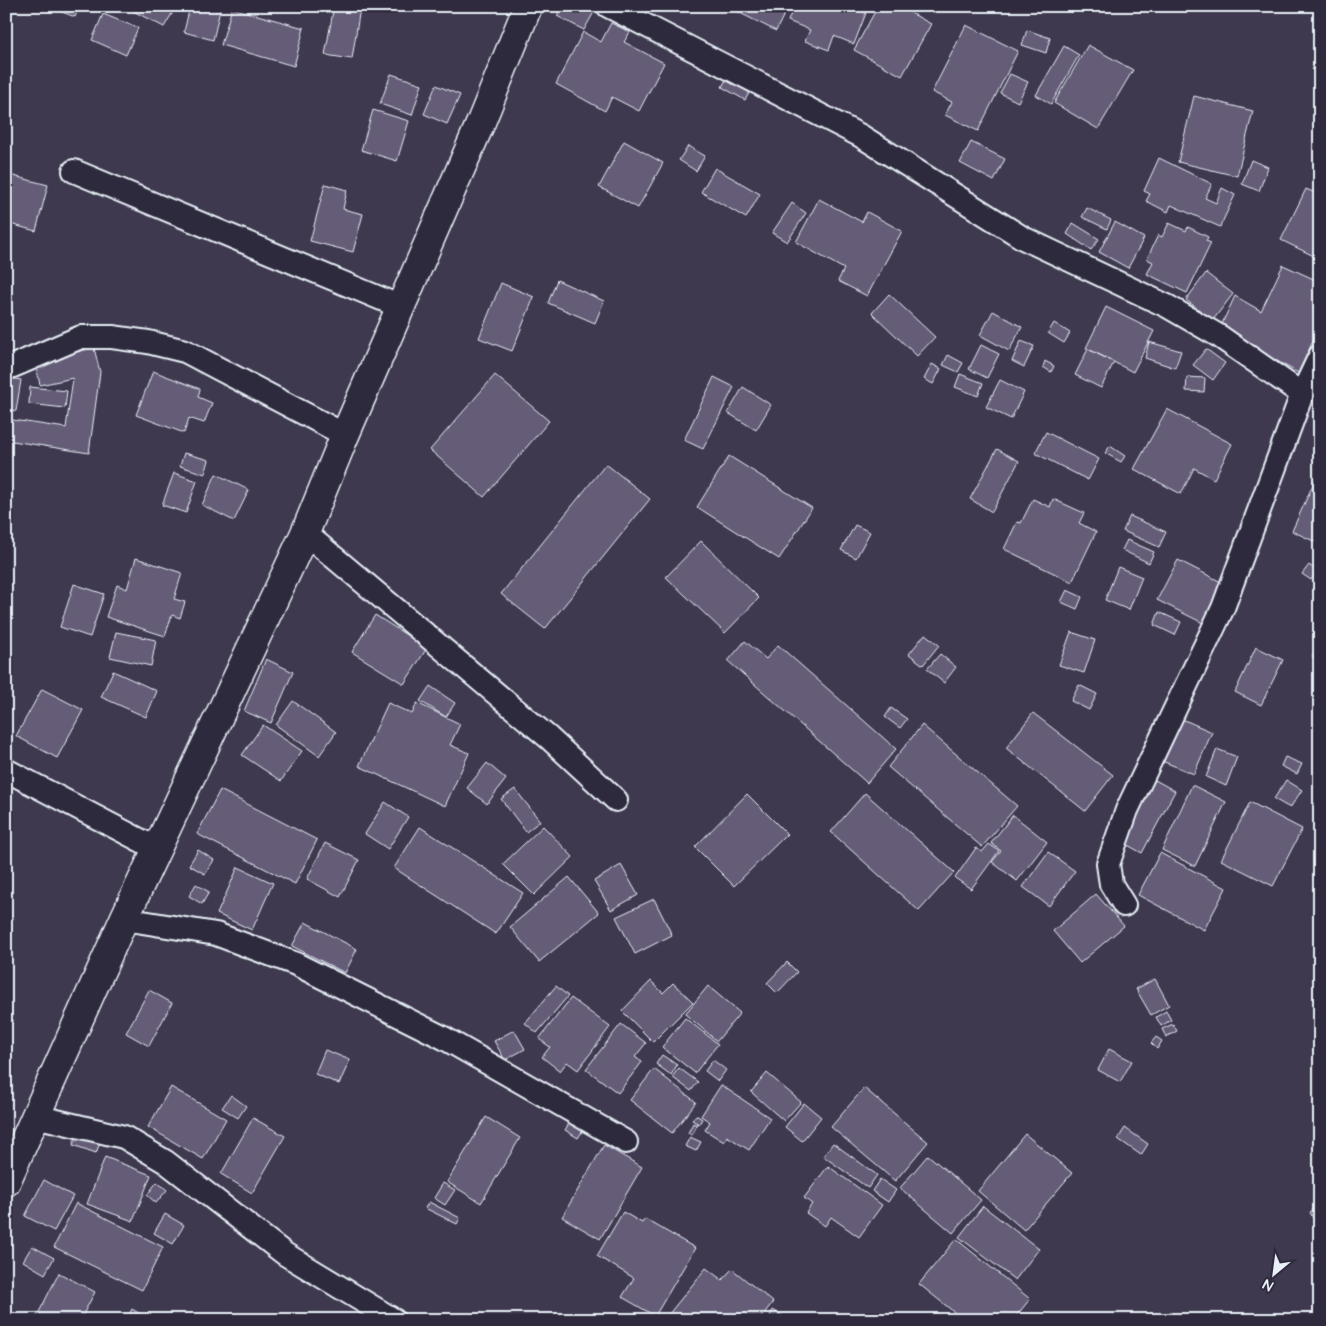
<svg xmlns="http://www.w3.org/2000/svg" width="1326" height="1326" font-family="'Architects Daughter',sans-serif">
<rect width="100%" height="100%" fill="#3f394f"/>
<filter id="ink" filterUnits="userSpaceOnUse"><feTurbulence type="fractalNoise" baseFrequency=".02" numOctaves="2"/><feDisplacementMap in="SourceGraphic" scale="10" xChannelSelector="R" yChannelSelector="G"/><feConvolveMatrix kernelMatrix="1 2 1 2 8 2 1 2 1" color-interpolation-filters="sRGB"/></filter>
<g filter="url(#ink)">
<path fill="#655b78" stroke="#e8f1f8" d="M47,6h32l-4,11z
M136,6h25l12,6 -9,15 -31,-16z
M190,6h31l-8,34 -29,-8z
M334,6l26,2 -8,51 -27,-4z
M562,6h21l11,6 -10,18 -27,-14z
M740,6h48l-12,25 -38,-19z
M794,6h54l18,7 -12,31 -20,-8 -5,14 -24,-9 5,-11 -22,-9z
M878,6h20l33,18 -29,52 -48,-26z
M232,8l72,20 -10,38 -73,-21z
M103,14l35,14 -12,27 -34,-15z
M611,23l19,9 -6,10 40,21 -25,48 -27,-14 -7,14 -49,-27 27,-52 18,10z
M966,25l52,26 -40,80 -33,-16 7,-13 -20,-10z
M1027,30l23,8 -4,15 -24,-8z
M1088,45l45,25 -35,59 -44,-26z
M1064,46l15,9 -28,49 -15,-9z
M391,74l31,10 -10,31 -32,-11z
M1010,74l18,8 -10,20 -18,-9z
M728,76l23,14 -6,10 -23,-13z
M436,85l24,10 -13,29 -23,-10z
M1194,96l59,15 -16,65 -59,-14z
M373,110l36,11 -12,40 -36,-11z
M624,141l39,22 -25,45 -39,-21z
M971,142l34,17 -11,22 -34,-18z
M688,146l17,10 -9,15 -17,-11z
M1159,158l53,26 -7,14 11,5 6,-15 13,7 -15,32 -49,-22 -3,7 -22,-11 4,-7 -6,-3z
M1251,160l17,7 -9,24 -17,-7z
M715,168l45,26 -14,24 -45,-26z
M6,174l42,11 -12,46 -30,-8z
M325,184l22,6 -4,19 20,5 -10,38 -43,-11z
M1306,189l14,6v64l-39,-19z
M819,199l43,23 5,-10 35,19 -35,65 -29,-15 6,-12 -48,-27z
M792,203l14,10 -19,29 -15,-9z
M1087,208l24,12 -4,9 -25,-12z
M1115,222l29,16 -16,30 -29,-16z
M1073,223l26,16 -8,11 -24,-16z
M1169,223l17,8 2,-4 20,10 -2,4 5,2 -24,50 -40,-19 6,-12 -6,-3 11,-24 4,2z
M1283,265l37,17v44l-22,47 -78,-45 15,-32 26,15z
M1206,273l27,21 -20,26 -27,-20z
M557,280l47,21 -9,22 -47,-20z
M501,283l33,14 -22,54 -33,-13z
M889,294l46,43 -18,19 -45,-43z
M1106,307l48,24 -21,41 -47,-24z
M993,311l29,16 -13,24 -29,-16z
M1054,323l16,10 -6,10 -16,-10z
M1021,341l13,5 -10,21 -12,-6z
M1149,342l32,9 -6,17 -30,-10z
M981,345l18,9 -12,24 -18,-9z
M94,348l6,24 -11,81 -83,-13v-21l60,9 7,-50 -33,7 -5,-24z
M1088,349l26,13 -13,26 -26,-13z
M1206,349l19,14 -12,17 -20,-15z
M948,355l15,8 -5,9 -15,-7z
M1045,361l9,5 -3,6 -8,-5z
M932,364l9,5 -8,15 -9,-5z
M153,371l47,18 -2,8 14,6 -8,20 -15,-5 -5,15 -48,-18z
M960,374l23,9 -5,13 -23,-9z
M495,375l54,46 -65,76 -54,-47z
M6,377l15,3 -5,31 -10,-2z
M714,377l20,10 -31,62 -19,-9z
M1187,377l18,1 -1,14 -18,-1z
M1000,380l24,12 -13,27 -25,-12z
M30,387l37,4 -2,17 -36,-4z
M743,387l28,18 -15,25 -28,-17z
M1167,409l65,35 -18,35 -20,-11 -13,26 -47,-25z
M1046,432l53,27 -11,21 -53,-27z
M1110,446l15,10 -4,6 -16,-9z
M997,449l22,12 -27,51 -22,-13z
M184,453l25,7 -4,14 -25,-8z
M729,456l83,52 -33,51 -82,-52z
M606,464l44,35 -105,130 -44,-35z
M1320,469v75l-28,-13z
M174,473l23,8 -11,32 -24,-8z
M216,474l33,16 -15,31 -32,-16z
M1033,499l17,8 3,-8 31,14 -5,10 17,9 -24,50 -68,-33 13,-27 4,1z
M1130,516l36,16 -7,15 -36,-16z
M855,525l15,7 -14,26 -15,-8z
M1127,540l27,12 -5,11 -27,-13z
M701,541l58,57 -34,35 -59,-56z
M136,558l46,15 -8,26 11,3 -5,16 -8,-3 -7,21 -59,-19 11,-32 10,4z
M1178,560l47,24 -20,40 -48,-24z
M1309,565l8,6 -6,9 -9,-6z
M1118,567l24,10 -13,33 -24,-10z
M74,584l30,10 -14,43 -30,-10z
M1067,590l15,7 -5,12 -16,-7z
M1159,612l22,10 -6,13 -21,-10z
M375,615l52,33 -23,36 -52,-32z
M116,632l40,8 -5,26 -41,-9z
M1071,632l24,8 -11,33 -25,-8z
M925,634l14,11 -16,20 -14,-11z
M745,641l21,18 12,-14 118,104 -29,34 -139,-122z
M1320,646v16l-8,-6z
M1256,647l27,13 -22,45 -26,-13z
M940,654l16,13 -12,16 -17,-14z
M266,659l27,13 -22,51 -27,-12z
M113,671l44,20 -11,26 -45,-20z
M1079,685l18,9 -8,16 -18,-9z
M430,686l25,17 -9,14 -26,-16z
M42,689l41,21 -26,48 -41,-22z
M293,701l43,31 -17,24 -43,-31z
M388,703l24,11 5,-11 43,21 -10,21 19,8 -24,53 -86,-40z
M891,708l16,11 -7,9 -15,-11z
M1033,713l80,62 -28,36 -79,-63z
M1175,716l37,16 -18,42 -37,-15z
M263,725l39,26 -21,30 -39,-26z
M922,725l95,81 -35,41 -94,-80z
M1217,749l20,8 -11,29 -20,-9z
M1285,757l17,7 -5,10 -16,-8z
M487,763l19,16 -19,25 -20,-16z
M1155,780l20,11 -33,62 -20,-11z
M1286,780l16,10 -12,18 -16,-9z
M1192,785l34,17 -31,64 -33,-16z
M515,789l25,32 -14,11 -25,-33z
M220,790l97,50 -22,44 -98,-50z
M865,793l89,79 -35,39 -88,-79z
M747,794l40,40 -53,52 -39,-39z
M385,802l23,15 -20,32 -23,-15z
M1250,802l52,27 -29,57 -52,-26z
M1013,815l34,27 -30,39 -25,-19 9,-11 -10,-8z
M543,826l30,31 -39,38 -31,-31z
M420,827l103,66 -27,41 -102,-66z
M325,843l34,17 -19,37 -33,-18z
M989,844l10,7 -28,38 -16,-11 21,-30 6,4z
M198,850l16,10 -9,14 -16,-9z
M1048,852l27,19 -26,35 -26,-19z
M1160,853l66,35 -22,42 -66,-35z
M621,865l17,30 -27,15 -17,-29z
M238,867l35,16 -21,47 -35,-16z
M569,877l30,36 -60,49 -29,-35z
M196,884l13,8 -7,12 -13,-8z
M1096,894l28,32 -44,37 -27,-32z
M654,899l18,36 -37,19 -19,-37z
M305,922l52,27 -12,24 -53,-27z
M787,962l10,10 -20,21 -10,-10z
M1155,979l14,26 -18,10 -15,-26z
M651,981l12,12 10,-10 20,19 -40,40 -31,-31z
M556,986l12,10 -31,37 -12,-10z
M708,986l32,27 -23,28 -32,-27z
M149,990l23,13 -23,43 -23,-13z
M571,998l39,29 -32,43 -11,-8 -7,9 -18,-14 8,-10 -11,-8z
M1166,1011l5,9 -10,6 -5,-9z
M685,1018l33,26 -23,29 -33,-26z
M621,1024l25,19 -11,14 7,5 -24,31 -32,-24z
M1173,1024l4,7 -11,6 -4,-8z
M514,1030l11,19 -20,11 -11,-19z
M1156,1037l6,4 -5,8 -6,-6z
M1109,1049l23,12 -12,21 -22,-12z
M325,1050l25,10 -11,24 -24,-10z
M662,1055l15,10 -6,10 -15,-11z
M713,1060l13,10 -8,11 -13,-10z
M679,1068l19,14 -7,9 -19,-14z
M654,1069l42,33 -24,31 -42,-33z
M767,1073l34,29 -17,19 -33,-29z
M721,1085l49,33 -21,32 -22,-14 -3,6 -19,-12 5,-8 -9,-6z
M171,1087l55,32 -23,40 -55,-32z
M864,1088l64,54 -33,39 -64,-54z
M231,1095l15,11 -8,12 -16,-10z
M804,1103l17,14 -19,24 -17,-14z
M696,1115l6,4 -3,5 -7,-4z
M486,1117l34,21 -39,65 -34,-21z
M253,1118l32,18 -33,57 -31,-19z
M570,1122l13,8 -5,8 -13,-8z
M693,1123l4,2 -5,10 -4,-2z
M1125,1128l23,16 -7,11 -23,-16z
M78,1132l23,8 -5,13 -23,-8z
M1025,1134l47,39 -48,57 -46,-39z
M690,1137l11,5 -5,9 -11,-5z
M833,1143l44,32 -9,13 -45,-32z
M604,1145l38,22 -42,72 -38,-22z
M928,1155l53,45 -28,33 -53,-45z
M105,1157l46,18 -18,46 -46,-17z
M828,1166l54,39 -23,32 -28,-20 -6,9 -19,-13 6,-9 -8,-6z
M880,1179l16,11 -8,12 -16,-11z
M44,1180l29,16 -19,35 -29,-15z
M157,1182l10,8 -11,13 -9,-8z
M443,1183l12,7 -10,15 -11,-7z
M429,1202l31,16 -3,6 -32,-16z
M76,1203l87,44 -21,43 -88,-43z
M983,1206l56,43 -24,31 -56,-43z
M1320,1207v25l-10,-20z
M623,1212l19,11 3,-4 50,29 -40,68 -33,-19 12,-19 -37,-22z
M165,1214l19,11 -11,19 -19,-11z
M956,1239l74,60 -17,21h-49l-45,-36z
M32,1246l22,12 -9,16 -22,-13z
M706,1268l16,12 10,-11 41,33 -14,18h-95z
M59,1273l36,19 -15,28h-45z
M132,1309l18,11h-24z
M773,1310l16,10h-21z"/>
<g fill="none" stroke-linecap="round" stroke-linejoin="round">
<defs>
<path id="street" d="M608,6l253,130 162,102 144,68 52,30 83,58
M74,171l327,136
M6,369l75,-32h31l36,5 37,9 160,84
M305,533l244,205 67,62
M6,770l151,79
M1124,905l-13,-21 -3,-20 19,-54 96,-202 79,-214 18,-38
M124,919l92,15 80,30 148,74 182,104
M35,1116l89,21 42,25 119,92 109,66"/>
<path id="secondary" d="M6,1182l118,-263 181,-386 40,-98 136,-313 47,-116"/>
</defs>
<use href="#street" stroke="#e8f1f8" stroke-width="26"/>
<use href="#secondary" stroke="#e8f1f8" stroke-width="31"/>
<use href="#street" stroke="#2f2a3d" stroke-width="22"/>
<use href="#secondary" stroke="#2f2a3d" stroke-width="28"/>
</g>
</g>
<rect width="1326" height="1326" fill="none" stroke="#2f2a3d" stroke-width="25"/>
<rect x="12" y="12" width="1301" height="1301" fill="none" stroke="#e8f1f8" stroke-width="2" filter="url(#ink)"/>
<g transform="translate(1274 1274) rotate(209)" stroke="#2f2a3d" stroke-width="4" paint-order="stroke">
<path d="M0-4L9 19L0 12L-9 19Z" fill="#e8f1f8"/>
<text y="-8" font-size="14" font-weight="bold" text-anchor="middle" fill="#e8f1f8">N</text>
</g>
</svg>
